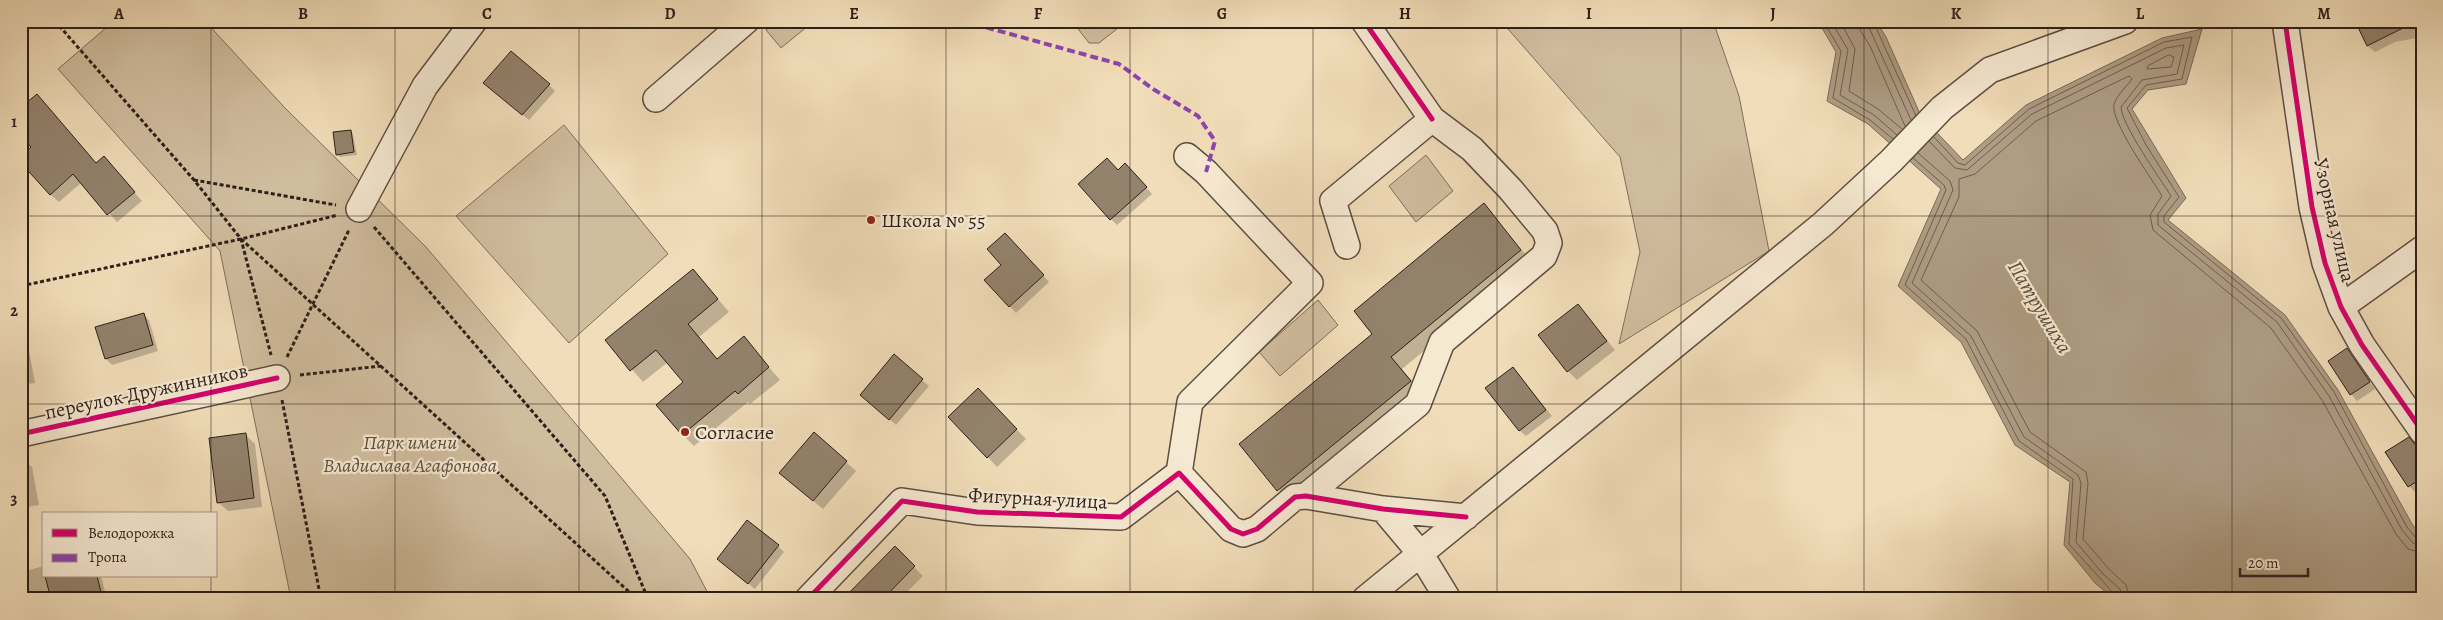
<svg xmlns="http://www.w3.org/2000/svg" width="2443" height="620" font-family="Alegreya,serif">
<rect width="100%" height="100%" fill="#f1ddb9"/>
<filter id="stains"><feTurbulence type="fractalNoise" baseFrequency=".004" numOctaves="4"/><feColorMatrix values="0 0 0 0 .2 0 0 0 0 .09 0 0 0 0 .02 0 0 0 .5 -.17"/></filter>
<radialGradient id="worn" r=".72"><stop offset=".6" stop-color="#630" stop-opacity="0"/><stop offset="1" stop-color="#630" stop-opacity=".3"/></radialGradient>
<path fill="#d0bd9e" stroke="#7e6e5c" d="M114,21h91l80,87 141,139 264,312 21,40h-420l-71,-348 -162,-182z
M776,21h38l-33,27 -15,-18z
M1072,21h55l-28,22h-10z
M1501,21h212l26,75 30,155 -150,93 21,-92 -20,-95z
M564,125l104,129 -99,89 -113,-127z
M1426,155l27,36 -37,31 -27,-36z
M1318,300l20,25 -58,51 -21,-24z"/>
<path fill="#ae9c83" stroke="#7a6a59" d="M1818,21h58l10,16 35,79 42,44 63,-55 136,-67 40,-9 -16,55 -38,6 -16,19 54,89 -18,22 117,95 53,75 74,134 10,13v62h-308l-19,-16 -31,-38 6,-63 -55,-37 -54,-103 -63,-56 43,-97 -73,-65 -41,-23 9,-49z"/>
<path fill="#0003" d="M2356,21h66v16l-27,5 -20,10 -7,-6z
M549,85l6,6 -26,29 -38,-31z
M351,131l2,3 4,21 -17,2 -3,-3z
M32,147l64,17 8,-7 38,44 -25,21 -35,-40 -23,20 -9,-8z
M1132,171l20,23 -35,31 -6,-6z
M1484,205l48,57 -130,107 20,24 -132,109 -50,-57 134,-111z
M1011,241l38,41 -33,31 -30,-32 17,-16z
M693,270l36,42 -30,25 19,23 26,-22 36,42 -30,24 -2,-2 -54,44 -12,-12 3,-52 -17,-20 -25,20 -36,-41z
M1578,306l37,44 -38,30 -9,-9z
M143,314l6,6 9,31 -46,14 -6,-6 -9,-31z
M23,343l6,7 6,33 -14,2v-41z
M2347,350l28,39 -18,12 -6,-7z
M894,356l35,30 -33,39 -28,-24z
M1513,368l39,48 -26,20 -7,-6z
M978,390l48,49 -29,28 -47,-50z
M246,435l9,9 7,63 -34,4 -10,-9z
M2422,454v34l-7,4 -6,-6z
M21,458l11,9 7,38 -18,3z
M846,462l10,9 -33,38 -33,-27z
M778,546l6,6 -29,37 -37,-30z
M895,548l28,28 -23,23h-56z
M44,566v10h57l6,23h-86v-27z"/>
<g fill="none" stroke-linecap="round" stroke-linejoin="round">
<path stroke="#6e5e4e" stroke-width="1" d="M1823,21l18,30 -8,47 37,22 23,19
M1831,21l17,29 -8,45 34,20 23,20
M1840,21l15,28 -6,42 29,18 24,20
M1859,21l1,9 10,16 35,80
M1866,21l45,99
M1873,21l43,95
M2169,55l5,2 -3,10 -24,2 1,-3z
M1934,137l24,26 7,2 64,-56 135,-67 28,-5 -10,42 -36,6 -19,23 19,37 33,52 -15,19v6l117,96 53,74 73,135 9,11 6,1
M1929,141l26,27 12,2 65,-56 134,-66 18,-3 -7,29 -35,6 -21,27c1,19 39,71 50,89l-13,18v11l119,97 52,74 73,134 11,13 9,2
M1918,153l32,28 3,9 -41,93 59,53 53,101 54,38 3,8 -5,59 27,32 17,15 3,10
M1913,158l31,27 2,5 -41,95 61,54 53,102 54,38 -4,65c7,9 47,49 47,55
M2130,599l-4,-14 -17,-16 -26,-30 5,-56 -2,-11 -56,-40 -53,-101 -56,-51 38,-83v-18l16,-5 61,-53 93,-45 3,3c-6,8 -15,16 -18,25 -4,17 38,75 48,92l-12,19 3,15 118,98 51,72 74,134 12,15 14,4"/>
</g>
<path fill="#93826c" stroke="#2d1f19" d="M2355,21h62l-50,25z
M511,51l39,33 -28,31 -39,-32z
M37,94l59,69 8,-7 31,36 -28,23 -34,-41 -23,21 -29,-32v-8l10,-8 -10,-11v-29z
M351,130l3,22 -18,3 -3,-23z
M1107,158l11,12 7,-7 22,24 -37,33 -32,-36z
M1484,203l37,47 -130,107 20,24 -134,110 -38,-47 133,-110 -18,-23z
M1005,233l39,42 -35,32 -25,-27 17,-15 -14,-16z
M693,269l25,30 -30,25 29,35 27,-23 25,31 -31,27 -3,-3 -53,44 -26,-30 27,-23 -27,-32 -26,21 -25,-31z
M1578,304l29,37 -40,31 -29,-37z
M144,313l9,32 -48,14 -10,-32z
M2347,348l23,34 -20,13 -22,-34z
M894,354l29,25 -34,41 -29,-25z
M1513,367l33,43 -27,21 -34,-43z
M978,388l39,41 -30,29 -39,-41z
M814,432l33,29 -34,40 -34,-28z
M246,433l8,65 -37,5 -8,-65z
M2409,437l13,16v25l-14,9 -23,-35z
M747,520l32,25 -31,39 -31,-25z
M895,546l20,20 -32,33h-40z
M45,576h52l5,20 -10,3h-41z"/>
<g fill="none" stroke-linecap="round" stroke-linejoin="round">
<defs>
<path id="minor" d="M2285,21l27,186 13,56 16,44 21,38 60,86
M656,99l90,-78
M359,209l66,-123 49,-65
M1347,246l-14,-45 99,-82
M2341,307l81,-58
M21,434l256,-56
M1179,473l11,-71 120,-119 -104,-111 -19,-16
M1306,496l112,-92 24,-62 102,-86 5,-13 -4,-12 -34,-41 -39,-41 -40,-30 -68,-98
M1383,509l37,44 28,46
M808,599l94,-98 75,11 144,5 58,-44 52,56 12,5 14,-5 38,-32 11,-1 77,13 83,8
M1365,599l458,-375 68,-63 51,-53 48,-38 135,-49"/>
</defs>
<use href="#minor" stroke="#5e4e41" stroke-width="28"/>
<path stroke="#2d1f19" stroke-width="3" stroke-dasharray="4 2.5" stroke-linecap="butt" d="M55,21l139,159 47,59 30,116
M194,180l142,25
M374,227l231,269 43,103
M241,239l396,360
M21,286l220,-47 97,-24
M287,357l62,-127
M300,375l81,-9
M282,400l39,199"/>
<use href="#minor" stroke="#f6e9d2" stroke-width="25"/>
<path stroke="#8e44ad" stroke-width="4" stroke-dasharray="8 4" stroke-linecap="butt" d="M963,21l156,43 34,25 45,27 17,25 -9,31"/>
<defs>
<path id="cycleway" d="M1364,21l68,98
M2285,21l27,186 13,56 16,44 21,38 60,86
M21,434l256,-56
M808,599l94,-98 75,11 144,5 58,-44 52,56 12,5 14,-5 38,-32 11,-1 77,13 83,8"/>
</defs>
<use href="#cycleway" stroke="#f6e9d2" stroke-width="8"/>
<use href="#cycleway" stroke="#d6006c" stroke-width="5"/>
</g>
<path fill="none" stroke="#2d1f19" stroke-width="1" stroke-opacity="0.55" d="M211,21v493M395,21v578M579,21v578M762,21v578M946,21v578M1130,21v578M1313,21v578M1497,21v578M1681,21v578M1864,21v578M2048,21v578M2232,21v578M21,216h2401M21,404h2401M211,576v23"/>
<g fill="#8f2418" stroke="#f6e9d2" stroke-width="2">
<circle cx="871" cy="220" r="5"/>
<circle cx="685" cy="432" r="5"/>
</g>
<g text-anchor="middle" stroke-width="4.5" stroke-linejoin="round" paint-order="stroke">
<g font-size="20" fill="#2d1f19" stroke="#f6e9d2" text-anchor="start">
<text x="881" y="227">Школа № 55</text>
<text x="695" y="439">Согласие</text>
</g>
<g font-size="20" fill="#2d1f19" stroke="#f6e9d2">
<text transform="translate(2335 220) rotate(77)" y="7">Узорная улица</text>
<text transform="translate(146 391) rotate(-12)" y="7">переулок Дружинников</text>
<text transform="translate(1038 498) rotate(3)" y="7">Фигурная улица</text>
</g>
<g font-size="20" font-style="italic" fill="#5e4e41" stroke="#f6e9d2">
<text x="410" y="449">Парк имени<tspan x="410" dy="23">Владислава Агафонова</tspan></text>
</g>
<g font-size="21" font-style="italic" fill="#5a4b3e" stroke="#f6e9d2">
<text transform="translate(2040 307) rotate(59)" y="7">Патрушиха</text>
</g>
</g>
<rect width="2443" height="620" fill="none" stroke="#f1ddb9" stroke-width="55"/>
<rect x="42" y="512" width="175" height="65" fill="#f6e9d2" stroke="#a69888"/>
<rect x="52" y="529" width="25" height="8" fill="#d6006c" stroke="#a69888"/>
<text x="88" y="538" font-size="15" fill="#2d1f19">Велодорожка</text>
<rect x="52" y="554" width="25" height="8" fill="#8e44ad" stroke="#a69888"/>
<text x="88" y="562" font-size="15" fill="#2d1f19">Тропа</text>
<path d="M2240 568v8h68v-8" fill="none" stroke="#2d1f19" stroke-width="2.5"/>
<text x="2248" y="568" font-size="15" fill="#2d1f19" stroke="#f6e9d2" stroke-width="4" paint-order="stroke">20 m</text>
<rect x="28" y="28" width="2388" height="564" fill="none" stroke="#2d1f19" stroke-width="2"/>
<g font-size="16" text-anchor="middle" font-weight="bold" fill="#2d1f19">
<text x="119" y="19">A</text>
<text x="303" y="19">B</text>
<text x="487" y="19">C</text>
<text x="670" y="19">D</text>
<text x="854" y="19">E</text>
<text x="1038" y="19">F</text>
<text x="1222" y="19">G</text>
<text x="1405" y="19">H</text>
<text x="1589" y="19">I</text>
<text x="1773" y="19">J</text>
<text x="1956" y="19">K</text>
<text x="2140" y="19">L</text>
<text x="2324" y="19">M</text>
<text x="14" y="127">1</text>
<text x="14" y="316">2</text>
<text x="14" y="504">3</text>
</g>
<rect width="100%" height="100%" filter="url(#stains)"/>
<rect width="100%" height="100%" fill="url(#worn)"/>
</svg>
